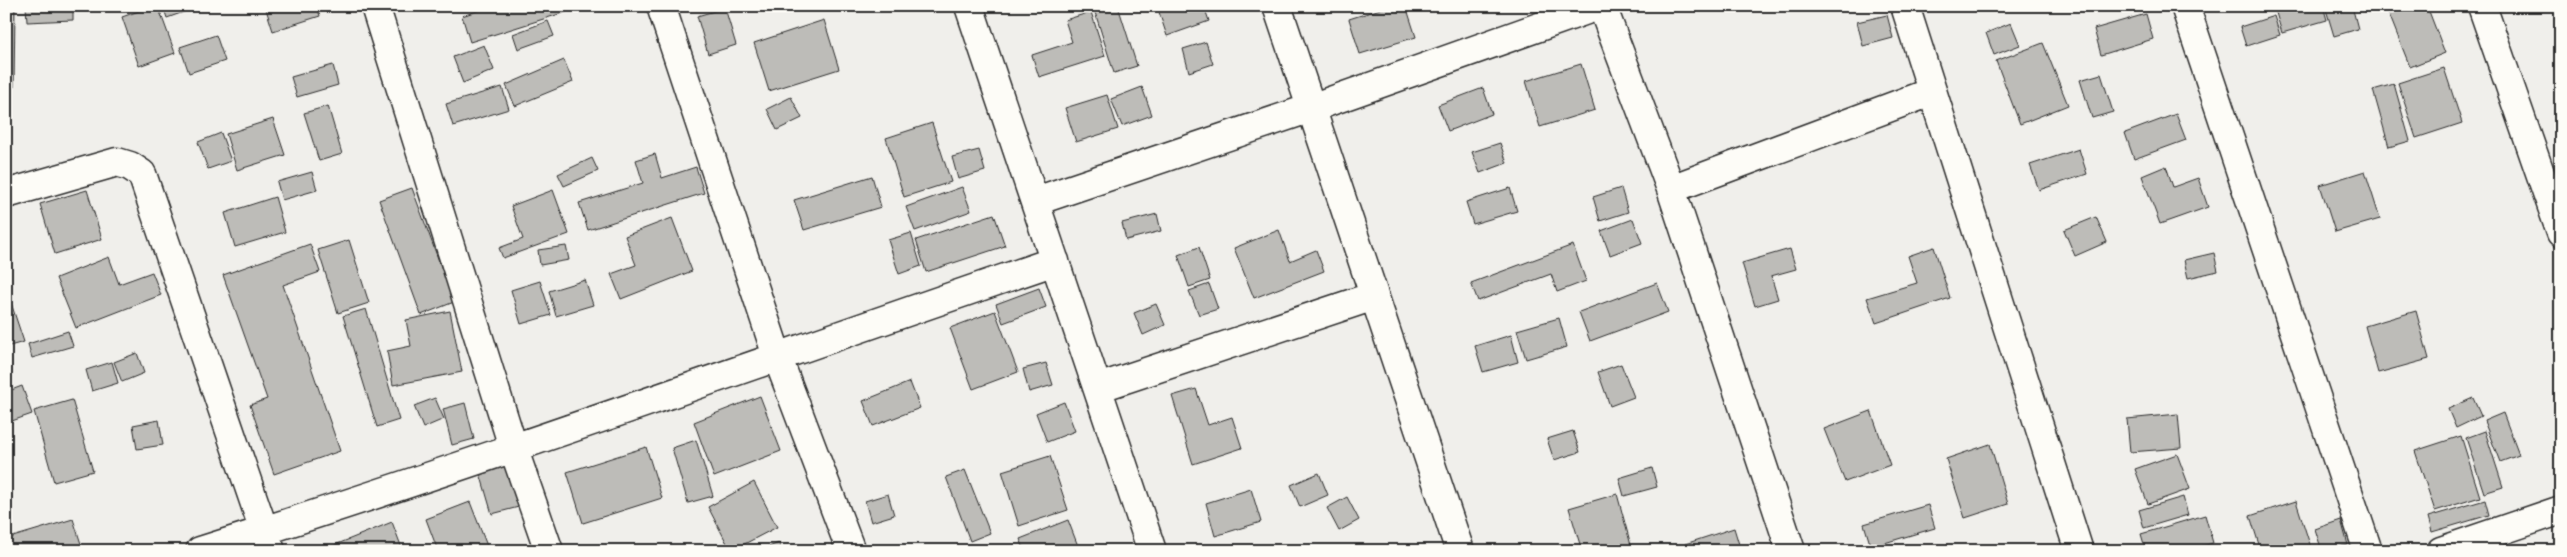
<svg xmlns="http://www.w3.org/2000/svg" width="2567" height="557" font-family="Pangolin,sans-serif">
<rect width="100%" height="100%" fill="#f0efeb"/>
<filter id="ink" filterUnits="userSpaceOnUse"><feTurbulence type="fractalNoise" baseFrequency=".02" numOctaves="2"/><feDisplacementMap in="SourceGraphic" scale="10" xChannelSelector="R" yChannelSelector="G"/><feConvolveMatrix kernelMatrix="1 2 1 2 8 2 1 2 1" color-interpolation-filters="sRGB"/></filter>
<g filter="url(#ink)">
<path fill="#bdbcb8" stroke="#2b2b2b" d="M6,6h9l-1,81h-8z
M26,6h47v14l-46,2z
M153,6h5l17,47 -36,13 -17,-49z
M163,6h28l1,3 -25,9z
M265,6h52l3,10 -47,15z
M492,6h93l-115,36 -8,-26z
M1093,6h25l19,60 -23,7z
M1157,6h47l5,15 -42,15z
M1390,6h16l10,31 -56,17 -11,-35z
M2274,6h49l4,14 -45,13z
M2325,6h27l6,23 -24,7z
M2395,6h32l18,47 -35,14 -23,-58z
M725,8l11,37 -28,9 -11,-38z
M1091,12l14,44 -66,21 -7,-22 40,-13 -7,-22z
M2146,14l7,25 -52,16 -7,-26z
M1887,15l6,23 -30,8 -6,-24z
M2274,16l6,19 -34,11 -6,-19z
M824,20l15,49 -70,22 -15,-48z
M548,21l6,15 -36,13 -5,-15z
M2011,23l9,22 -26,10 -8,-22z
M216,35l9,26 -36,12 -9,-26z
M1206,42l7,22 -24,8 -6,-23z
M2043,43l25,62 -48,19 -24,-63z
M484,45l10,25 -31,13 -10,-26z
M564,60l9,22 -58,24 -9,-21z
M1581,64l14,46 -55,17 -14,-46z
M333,65l5,20 -41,12 -6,-20z
M2444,68l18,55 -46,15 -18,-55z
M2101,74l12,38 -21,6 -12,-38z
M2394,84l16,57 -21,6 -16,-57z
M502,87l7,22 -56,17 -7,-22z
M1142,87l10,28 -30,11 -11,-27z
M1483,88l9,26 -44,17 -10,-26z
M1107,95l11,34 -42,13 -11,-34z
M791,97l11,21 -25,12 -10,-21z
M328,106l14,48 -23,7 -15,-48z
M2176,114l10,26 -52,19 -9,-26z
M273,119l12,36 -48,15 -11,-36z
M932,123l19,59 -47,15 -18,-59z
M221,133l10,28 -23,8 -10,-27z
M1500,143l7,20 -27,10 -8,-21z
M2079,149l8,25 -48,16 -9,-25z
M979,150l6,21 -27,8 -6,-22z
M655,154l7,24 34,-11 8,26 -116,37 -9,-27 64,-20 -7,-23z
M592,158l6,13 -34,15 -6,-12z
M2166,166l7,21 25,-9 10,29 -48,17 -18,-48z
M2365,171l15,48 -45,13 -15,-47z
M312,172l5,18 -35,10 -5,-18z
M872,176l9,31 -77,23 -10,-30z
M962,187l9,24 -56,20 -9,-24z
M412,188l42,114 -33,13 -42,-115z
M1510,188l7,23 -44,13 -7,-22z
M1621,188l7,24 -28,9 -7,-24z
M87,190l15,49 -47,15 -15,-50z
M553,190l16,44 -66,24 -4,-10 24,-9 -12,-33z
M275,197l10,35 -50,15 -10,-34z
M994,214l11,32 -79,26 -10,-32z
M1157,214l4,17 -35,9 -4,-17z
M2096,217l11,25 -32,14 -11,-26z
M672,218l20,53 -71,28 -10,-25 25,-9 -11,-29z
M1633,219l9,24 -32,12 -9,-24z
M1279,230l11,31 26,-11 8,21 -70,27 -20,-50z
M911,233l10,33 -22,8 -11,-34z
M349,240l20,63 -31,10 -20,-63z
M310,244l10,28 -37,13 57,166 -66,23 -24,-69 17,-6 -44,-124z
M1573,245l13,36 -29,11 -6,-18 -73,27 -7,-18z
M566,246l3,14 -29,5 -2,-15z
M1199,247l11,33 -21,7 -11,-32z
M1934,247l16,51 -74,25 -9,-25 50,-15 -9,-27z
M1790,249l6,20 -25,7 7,23 -23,7 -13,-43z
M2214,253l4,18 -30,7 -4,-18z
M109,257l10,27 33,-12 9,23 -85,33 -20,-50z
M585,280l8,25 -37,11 -7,-25z
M540,281l11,34 -30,9 -10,-34z
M1657,283l11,29 -78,29 -11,-29z
M1209,284l9,25 -19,6 -10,-24z
M6,288l18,54 -18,5z
M1039,288l7,19 -43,16 -7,-19z
M1156,304l9,21 -22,10 -9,-22z
M366,309l33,111 -22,7 -34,-111z
M450,311l12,61 -69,13 -6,-34 24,-5 -5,-26z
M995,311l23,61 -45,17 -23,-61z
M2416,311l13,48 -51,14 -13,-47z
M1559,318l8,29 -41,12 -9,-29z
M68,331l5,15 -41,12 -4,-14z
M1511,335l7,27 -35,10 -8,-26z
M137,353l7,20 -22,9 -8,-20z
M112,362l6,21 -26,8 -6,-21z
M1046,363l7,22 -24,7 -6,-23z
M1621,364l13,33 -24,9 -12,-34z
M910,382l10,26 -47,18 -10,-25z
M22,386l10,28 -26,9v-31z
M1196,389l12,36 24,-8 10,31 -49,16 -21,-68z
M760,396l21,55 -67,26 -20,-55z
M435,398l9,21 -21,9 -9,-22z
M2473,398l8,18 -25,12 -8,-19z
M72,400l21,71 -39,11 -20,-71z
M1064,402l11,29 -28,11 -11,-29z
M465,403l9,36 -22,6 -9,-36z
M1871,411l19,54 -45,17 -21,-53z
M2503,413l16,42 -19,7 -16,-41z
M2178,414l3,34 -51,4 -3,-33z
M159,420l4,25 -26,4 -4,-24z
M1573,431l7,21 -26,8 -7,-21z
M2485,431l18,56 -19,6 -18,-55z
M2461,436l19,61 -45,14 -20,-60z
M696,440l17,56 -25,7 -16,-55z
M1990,444l18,60 -43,14 -19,-59z
M646,447l16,51 -79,25 -16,-51z
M2177,454l13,35 -42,15 -13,-35z
M1050,456l18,54 -49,16 -17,-55z
M517,462l13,42 -38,10 -12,-41z
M1652,468l5,19 -33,9 -5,-18z
M965,470l25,63 -20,8 -24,-64z
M1319,473l9,22 -28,12 -9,-22z
M754,482l23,45 -46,24 -23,-44z
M1251,489l10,33 -46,14 -9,-33z
M888,494l6,21 -23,7 -6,-21z
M1617,494l15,55 -7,2h-43l-13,-43z
M1347,497l12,23 -20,11 -12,-23z
M2183,497l5,18 -44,13 -5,-18z
M2485,500l4,15 -57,17 -4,-15z
M2296,501l16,50h-51l-11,-35z
M470,502l19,49h-51l-12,-32z
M1928,505l7,23 -64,19 -7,-23z
M2205,515l8,28 -27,8h-40l-5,-17z
M73,519l10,31 -77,1v-12z
M1068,520l10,26 -11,5h-42l-5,-12z
M2341,520l7,25 -26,6 -7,-22z
M392,522l11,29h-71l-2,-4z
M1734,528l7,23h-54l-2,-7z
M779,543l3,8h-24z"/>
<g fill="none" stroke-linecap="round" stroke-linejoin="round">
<defs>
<path id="street" d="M375,6l139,444 35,101
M661,6l116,350 74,195
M969,6l183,545
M1277,6l183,545
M1602,6l69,183 120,362
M1905,6l174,545
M2185,6l183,545
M2482,6l79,227
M1671,189l260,-97
M6,194l111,-32 13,4 12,8 129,377
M1036,201l275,-93 287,-102
M1098,388l276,-92
M200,551c287,-90 570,-193 855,-290
M2441,551l120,-41"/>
</defs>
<use href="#street" stroke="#2b2b2b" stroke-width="31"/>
<use href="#street" stroke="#fdfcf7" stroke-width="28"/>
</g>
</g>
<rect width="2567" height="557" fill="none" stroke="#fdfcf7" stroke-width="25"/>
<rect x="12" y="12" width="2542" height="532" fill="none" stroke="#2b2b2b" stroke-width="2" filter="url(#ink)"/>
</svg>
